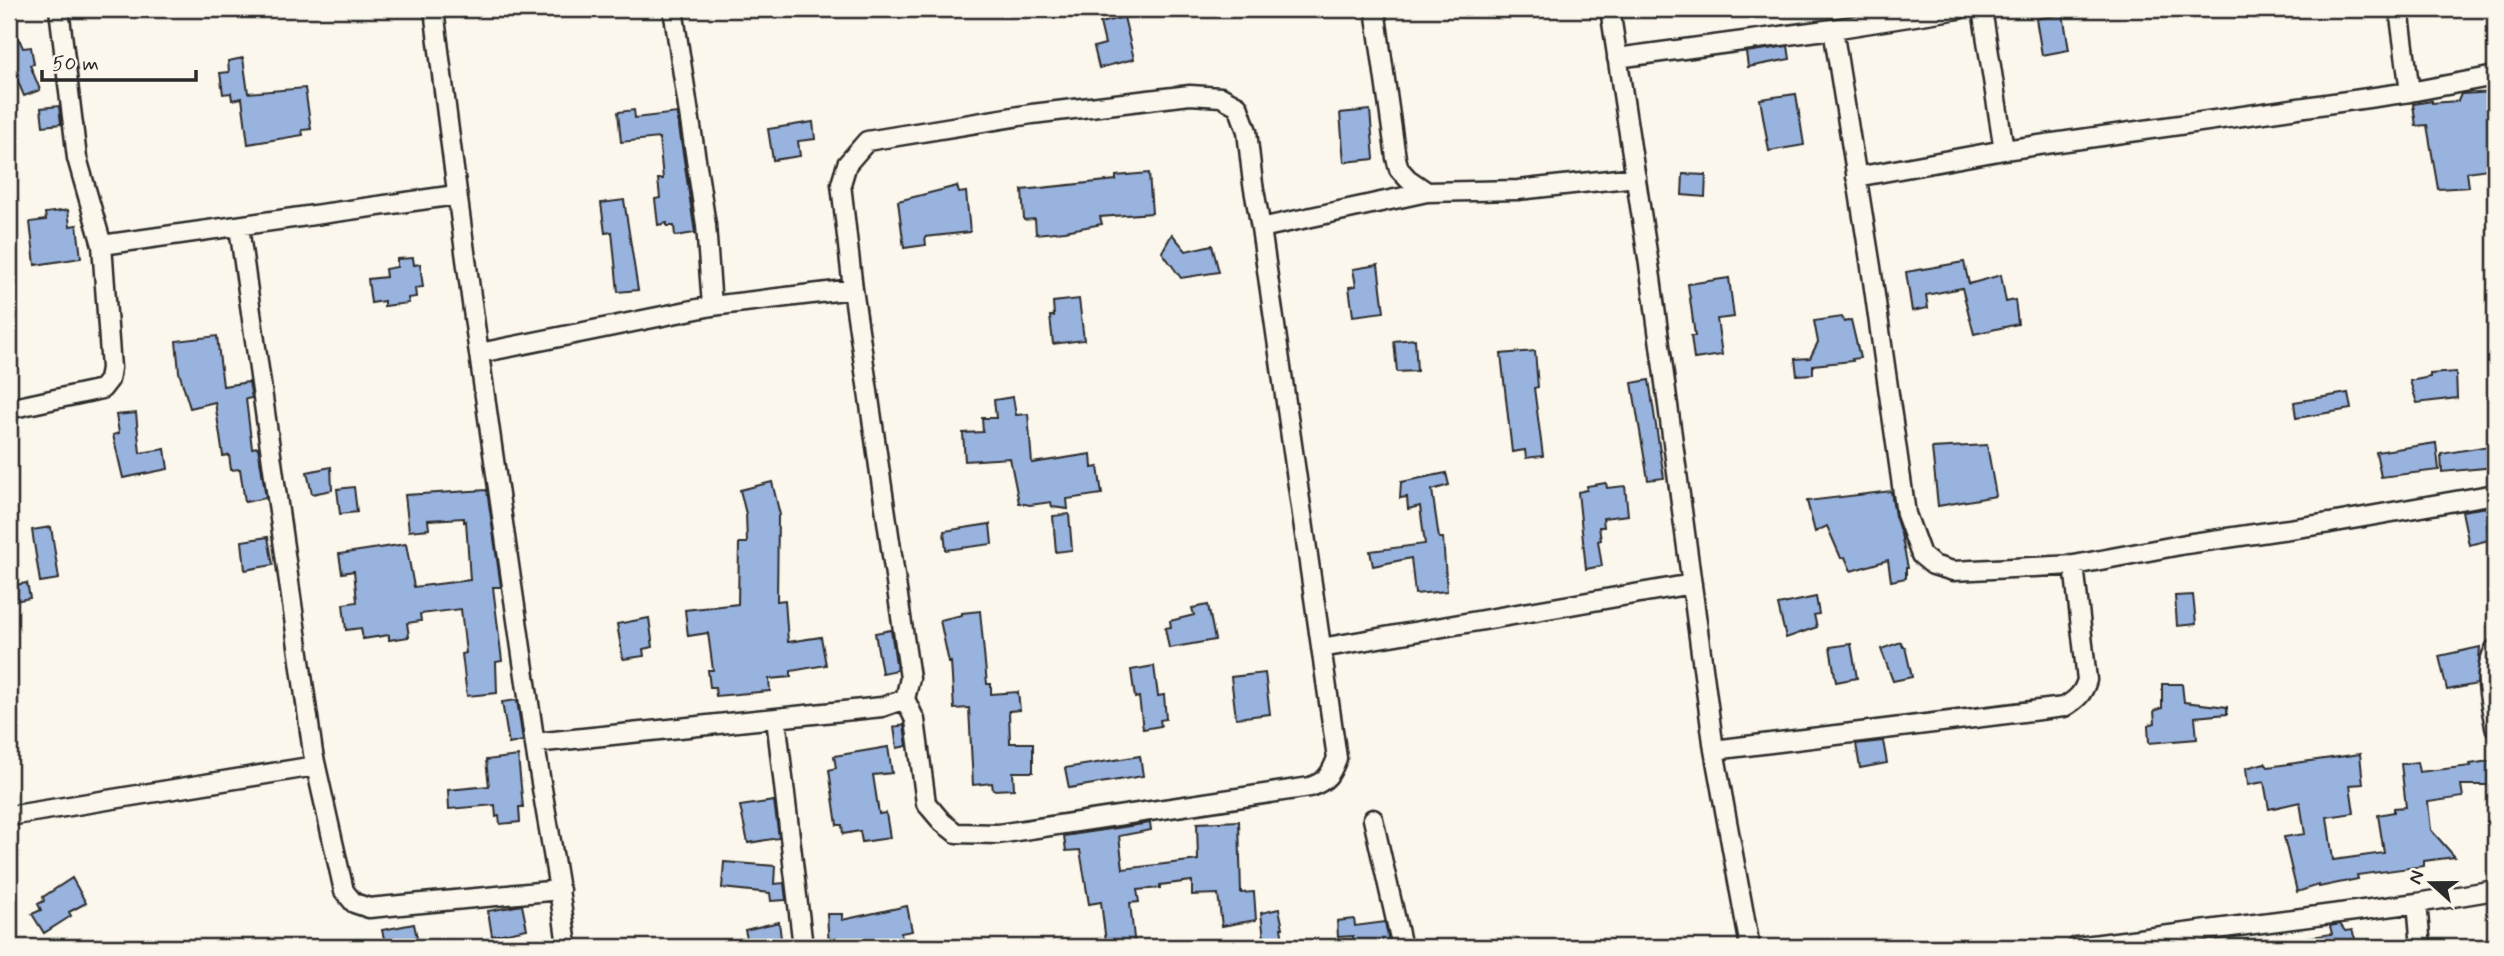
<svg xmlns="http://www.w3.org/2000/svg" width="2504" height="956" font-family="Mynerve,sans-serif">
<rect width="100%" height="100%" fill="#fbf7ec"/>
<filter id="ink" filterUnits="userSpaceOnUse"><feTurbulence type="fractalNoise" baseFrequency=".0143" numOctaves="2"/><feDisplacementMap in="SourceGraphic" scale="14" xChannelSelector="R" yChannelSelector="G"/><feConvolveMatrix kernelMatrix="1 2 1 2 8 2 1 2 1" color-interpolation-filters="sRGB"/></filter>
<g filter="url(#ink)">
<path fill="#99b3df" stroke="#2b2b2b" stroke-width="2" d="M2063,14l6,36 -27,5 -6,-36z
M1124,17l10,42 -35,9 -5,-21 11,-3 -5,-21z
M13,25l10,23 8,-1 3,17 -4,1 10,25 -16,6 -10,-24 -5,-39v-7z
M1788,46l2,13 -42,8 -2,-15z
M243,58l5,35 57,-5 6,41 -9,1 1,5 -55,9 -6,-46 -10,2 -1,-7 -8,1 -3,-21 9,-1 -1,-11z
M2495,92v76l-28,4 2,15 -31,2 -11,-64 -11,1 -3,-22 19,-3v2l26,-2 3,-7z
M1796,94l8,51 -35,6 -9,-52z
M59,106l2,18 -18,2 -2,-18z
M634,110l1,8 42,-5 18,120 -20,3 -1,-10h-7v-3l-9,2 -3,-26 5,-1 -2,-19h5l-4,-41 -38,4 -3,-30z
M1370,110l4,49 -30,3 -4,-49z
M813,122l2,17 -17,2 2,15 -27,4 -5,-31z
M1149,173l3,40 -52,4 2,7 -37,7 -29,3 -1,-15 -11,1 -2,-30 94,-10v-4z
M1683,174l23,1 -1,22 -23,-2z
M957,186l2,7 7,-1 4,40 -45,5 1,8 -22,3 -6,-47z
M624,200l14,90 -20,2 -6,-60 -7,1 -4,-30z
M68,210l2,16 7,-1 4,33 -46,7 -5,-43 16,-2 -1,-7z
M1172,234l14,17 26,-6 7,27 -38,6 -19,-26z
M413,258l1,7 6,-1 3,23 -8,1 1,9 -8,1 1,5 -25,3v-5l-13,2 -3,-24 18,-2 -1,-8 12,-2v-8z
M1964,262l5,22 32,-9 5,27 9,-2 3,24 -44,10 -12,-46 -36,7 2,13 -16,3 -6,-39z
M1378,265l6,47 -31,4 -4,-29 7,-1 -3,-17z
M1729,278l5,39 -17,2 5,36 -28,4 -3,-23h4l-7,-52z
M1079,299l5,41 -31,4 -3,-28h4l-1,-14z
M1842,317l2,5 7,-2 9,38 -8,1 1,2 -40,4v9l-16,1 -2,-16 15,-1 8,-16 -4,-21z
M217,336l6,50 26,-4 3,16 -6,1 6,49 6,-1 8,51 -21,4 -5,-33 -9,1 -2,-15 -6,1 -8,-54 -25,6 -11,-36 -3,-31z
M1415,339l2,32 -20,1 -3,-31z
M1535,351l3,36 -4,1 9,68 -17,2 -1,-8 -13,2 -11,-98z
M2456,372l1,26 -40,5 -7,-22 20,-4v-3z
M1649,380l15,98 -16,2 -16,-97z
M2348,393l3,16 -55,9 -2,-16z
M1013,397l3,18 12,-1 4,49 59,-9 1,14 6,-1 4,27 -35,5 1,10 -16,-2 -1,-5 -21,3 -11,-2 -9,-45 -45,3 -2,-28 20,-1 -1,-14h14l-2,-18z
M136,413l4,40 25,-4 3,20 -45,9 -10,-43 6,-2 -3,-18z
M2436,443l3,27 -58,7 -5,-25z
M1987,445l9,51 -58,10 -6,-58z
M2495,445v22l-53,5 -1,-18z
M331,467l1,23 -20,4 -5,-22z
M1446,473l3,12 -17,5 7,48h4l4,53 -32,3 -4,-36 -38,8 -3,-15 55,-7 -5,-38 -12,3 -1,-12 -7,1 1,-16z
M772,482l8,33 -2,1 -1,85 8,-1 3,42 33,-5 5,28 -35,6v6l-22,2 1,12 -54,5 -1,-9h-5l-2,-17h5l-5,-37 -20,3 -3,-26 53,-6 1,-61h8l-1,-29 -6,-24z
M1606,483l1,5 18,-2 3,29 -25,3 1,9h-5l2,13 -3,1 4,25 -16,3 -8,-77 9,-2v-4z
M354,487l3,25 -17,2 -3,-25z
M487,490l14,97h-8l9,74 -6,1 1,31 -30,3 -5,-42 4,-1 -5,-44 -41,5 1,7 -14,2 2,14 -20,3v-5l-26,4 -2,-11 -15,2 -3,-26 14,-2 -3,-31 -12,2 -3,-19 67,-10 8,43 56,-7 -4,-59 -2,1v-4l-36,2 1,9 -20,2 -4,-36z
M1891,491l4,25 6,18 7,34h-2v10l-15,3 -3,-21 -37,11 -6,-14 -4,1 -14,-32 -12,6 -8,-31z
M2495,506v14l-8,3 2,17 -20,5 -7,-34z
M1069,514l3,36 -16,2 -3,-36z
M990,524l2,20 -46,6 -2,-19z
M51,527l8,52 -19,3 -8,-52z
M268,537l5,28 -28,5 -3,-29z
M27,583l3,15 -21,4v-16z
M2193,595l3,29 -19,2 -2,-30z
M1816,597l3,17 -5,1 3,12 -31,11 -8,-33z
M1208,605l7,35 -46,8 -4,-20 6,-1 -1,-6 24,-6 -2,-7z
M980,611l7,73h4v10l27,-2 2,18 -11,1 1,32h23v29h-20l1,17 -21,1 -1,-7 -19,2 -4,-77 -15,1 -3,-47 -2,1 -9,-43 22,-5v-2z
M649,618l4,29 -10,2 1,7 -21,3 -6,-35z
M891,630l6,40 -15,3 -7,-40z
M1901,642l2,5h2l7,30 -19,4 -12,-32z
M1851,644l6,34 -21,4 -6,-35z
M2480,647l-3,37 -30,6 -8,-34z
M1154,666l4,30 6,-1 2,24 -6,1 1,6 -18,3 -4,-32 -4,1 -4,-28z
M1265,673l5,41 -34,4 -5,-41z
M2162,684h20l2,18 43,5v7l-32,3 2,22 -48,4 -1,-18 7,-2 -1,-12 8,-3z
M517,700l6,41 -14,3 -7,-42z
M904,725l3,21 -10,2 -3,-21z
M1883,741l4,22 -27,5 -4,-24z
M888,747l4,26 -19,2 6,39 7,-1 4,25 -28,4 -2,-11 -17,3 -1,-9h-5l-8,-55 7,-2 -2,-12z
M2360,754l3,30 -13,1 4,28 -27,4 6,43 51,-7 -6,-38 16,-3v-4l12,-1 -5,-43 16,-2 2,10 52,-6 -1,-2 25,-4v25h-34l2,12 -35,5 3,28 24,27 -31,4v5l-67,9 1,4 -39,8v-2l-22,7 -13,-55 21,-3 -5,-32 -31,7 -5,-27 -16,3 -2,-17 19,-5 3,4z
M518,756l5,51h-4l1,15 -20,2 -1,-8 -3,1 -1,-12 -46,4 -1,-19 41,-4 -3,-26z
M1140,756l3,20 -74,12 -4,-20z
M774,801l5,37 -31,5 -8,-37z
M1239,821l2,72 13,-1 2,28 -34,6 -4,-32 -26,1v-14l-32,4v3l-23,2 2,12 -9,1 5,44h-23l-1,-6 -5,1 -5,-40 -12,2 -9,-54 -14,1 -2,-15 86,-13 1,7 -32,6 4,33 75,-9 -1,-37z
M724,862l51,4 -1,18 10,-1 2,17 -15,1 -1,-8 -48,-5z
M72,878l14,25 -17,9 2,4 -27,17 -12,-19 9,-4 -3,-6 6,-3 -1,-4z
M522,905l5,24 -35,7 -4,-25z
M907,906l5,25 -11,2 2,14h-74l-2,-33h15v6z
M1279,909l4,19h-2l3,19h-19l-4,-34z
M1354,919l1,7 30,-4 5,25h-36l-1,-11 -15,1 -1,-16z
M779,922l3,24 -33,1 -4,-17z
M414,924l5,23h-33l-4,-17z
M2340,924l5,7 7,-1 6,17h-53l-1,-9 28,-4 -2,-8z"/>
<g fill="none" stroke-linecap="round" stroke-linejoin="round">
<defs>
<path id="street" d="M434,9c29,243 65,486 100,729 10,70 25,139 33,209
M673,9l33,216 6,81
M1375,9l21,149 3,11 9,10 19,13 91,-2 118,-13
M1610,9l41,269 63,472 36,197
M1982,9l22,141 406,-58 85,-16
M2399,9l11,83
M1833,29l38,238 35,247 15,41 12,10 20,6 121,-6 112,-21 144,-21 165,-29
M1617,58l216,-29 126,-20
M1856,177l148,-27
M239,227l74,526 31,138 10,12 15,5 191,-18
M102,245l354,-50
M480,353l232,-47 141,-17
M9,409l93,-20 7,-9 2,-12 -9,-123 -25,-87 -18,-149
M1321,648l371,-64
M905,699l10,21 11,83 16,19 14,11 42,1 312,-47c17,-6 21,-13 27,-29l-76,-530
M776,718l27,229
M2495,727c-4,-25 -14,-54 0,-78
M535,743l347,-36 23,-8 5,-21 -57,-389 -12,-105 6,-20 20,-23 165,-27 158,-19 31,2 17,9 9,25 6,53 8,44 166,-36
M1714,750l350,-43c12,-7 19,-13 23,-27l-13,-115
M9,816l306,-50
M1373,819l29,128
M2417,903l4,44
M2077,947l340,-44 78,-13"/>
</defs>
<use href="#street" stroke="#2b2b2b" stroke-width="23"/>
<use href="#street" stroke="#fbf7ec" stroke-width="18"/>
</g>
</g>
<rect width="2504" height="956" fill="none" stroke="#fbf7ec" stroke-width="35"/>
<rect x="18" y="18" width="2469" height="921" fill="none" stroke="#2b2b2b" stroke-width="2.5" filter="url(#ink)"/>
<g transform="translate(2431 883) rotate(291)" stroke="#fbf7ec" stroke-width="5" paint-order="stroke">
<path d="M0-5L12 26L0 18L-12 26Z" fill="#2b2b2b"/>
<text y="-10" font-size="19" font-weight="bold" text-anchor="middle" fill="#2b2b2b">N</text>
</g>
<path d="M42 70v10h154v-10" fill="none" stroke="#2b2b2b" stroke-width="3.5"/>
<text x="52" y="70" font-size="21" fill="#2b2b2b" stroke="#fbf7ec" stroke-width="5" paint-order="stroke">50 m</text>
</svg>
